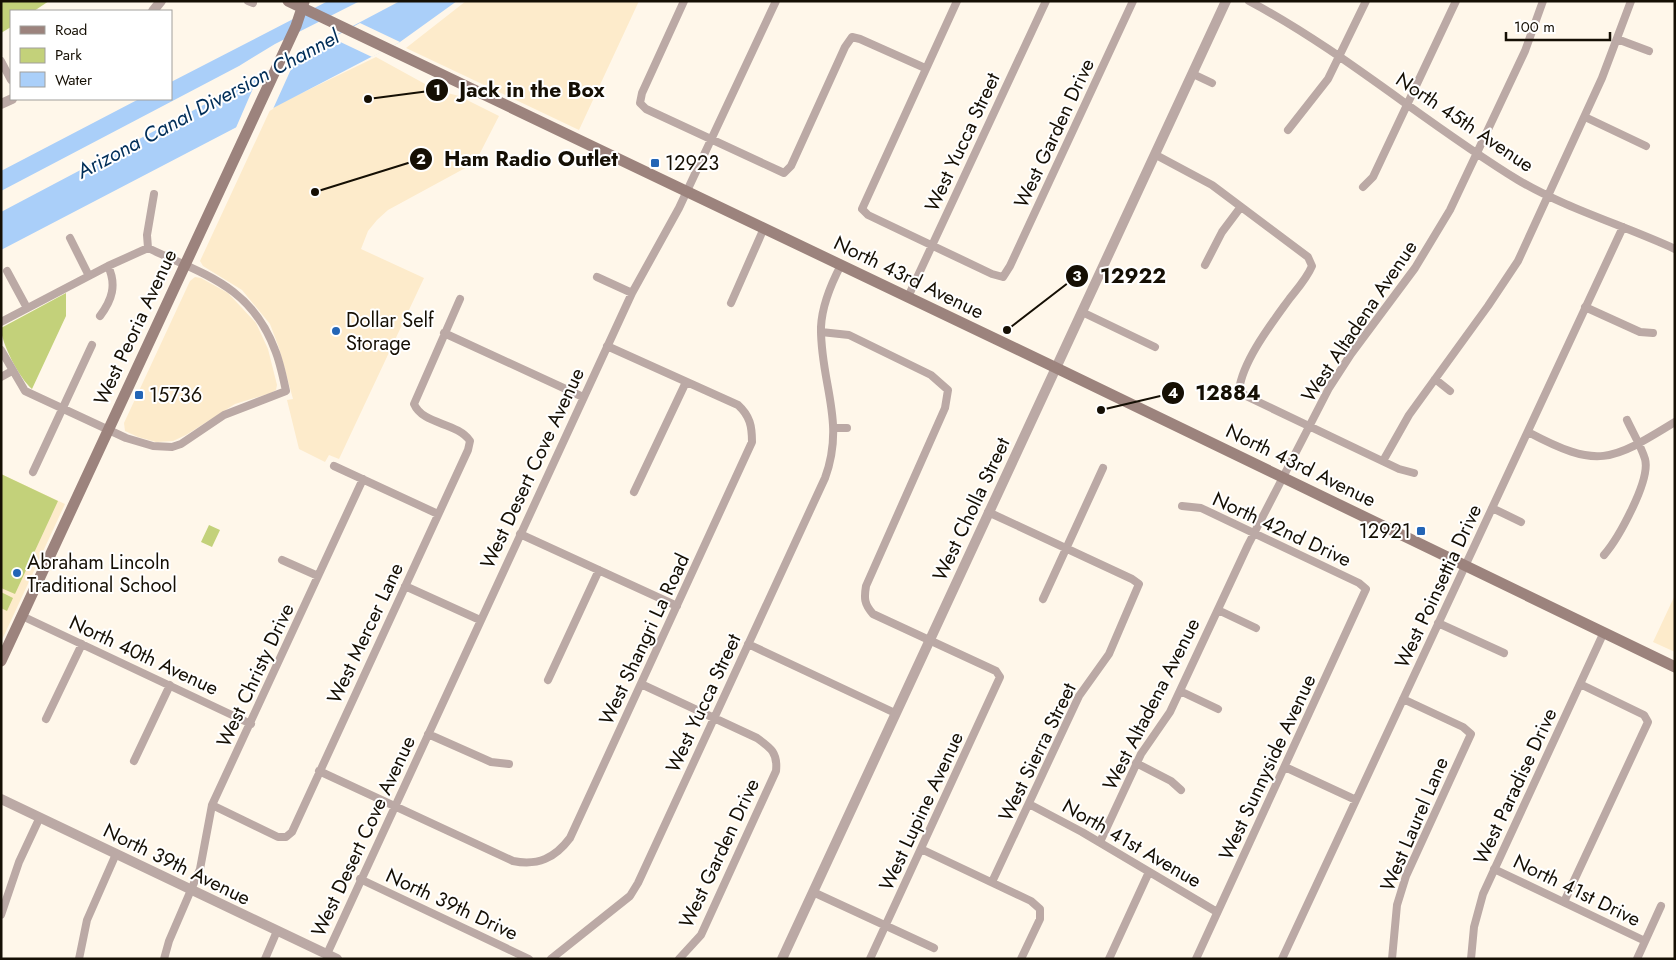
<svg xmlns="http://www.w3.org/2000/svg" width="1676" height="960" font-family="Jost,sans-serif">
<rect width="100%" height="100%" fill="#fff7ea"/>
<path fill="#fdebcb" d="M466,1h173l-60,129 -173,-82z
M376,57l60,33 23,6 40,20 -20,39 -10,11 -81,44 -11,10 -9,11 -7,18 63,29 -85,181 -10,-4 -4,7 -26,-13 -12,-49 6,-1 -14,-51 -9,-24 -28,-34 -39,-24 -3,-5 71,-153z
M195,277l6,1 27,15 28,30 12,26 9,36 -1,5 -5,3 -36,11 -49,31 -13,6 -17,1 -18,-5 -13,-6 -1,-8 66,-142z
M1,474l64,30 -64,138z
M1675,595v57l-22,-10z"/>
<path fill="#c3d17a" d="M1,1h48l-15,10h-23v16l-10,6z
M66,293v23l-34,73c-12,-10 -31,-46 -31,-61z
M1,474l57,27 -43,93 -14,-6z
M209,525l11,5 -8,17 -11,-5z
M1,592l12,6 -6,13 -6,-3z"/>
<path fill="#aacff9" d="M328,1h32l-85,43 -36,22 -238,125v-20l138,-72h32v-17z
M400,1h57l-57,41 -399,208v-38z"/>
<path fill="#fff7ea" d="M360,23l40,19 -28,15 -40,-19z
M297,56l-24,53 -38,21 23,-53z"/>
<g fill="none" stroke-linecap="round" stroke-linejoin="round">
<path stroke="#bba9a5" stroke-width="8" d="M248,1l5,2
M684,1l-42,92 -2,10 6,6 138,64 7,-7 54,-119 7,-10 8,2 65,29
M957,1l-95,208 6,6 124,59 11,3 7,-11 123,-265
M1249,1c96,51 177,123 269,179 49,29 105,45 157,69
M1617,39l32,12
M1,61l10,19
M1193,74l19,9
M1585,117l61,29
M1288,130l40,-51 38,-78
M1156,155l56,30 96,72 4,9c-5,12 -14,22 -22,32 -18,25 -47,62 -51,92l7,6 153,73 15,4
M1363,187l10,-10 83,-176
M70,238l19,38
M148,248l-1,-13 7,-41
M1205,265l17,-33 18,-24
M7,271l20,37
M597,277l35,16
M908,297l138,-296
M731,303l33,-75
M1585,307l55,25 13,1
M1082,312l73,35
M100,316c12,-16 17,-31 8,-50
M1,322l107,-56 40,-18c57,27 103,38 127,102 5,12 8,27 11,41l-62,24 -43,29 -9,3 -19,-1 -27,-8 -101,-47 -24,-41
M821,332l28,3 82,40 17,15 -3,18 -79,178c-2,12 -2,18 7,28l123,57 4,6 -130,282
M444,333l139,64
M1,377l11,-6
M1435,379l15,12
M835,428h12
M1528,432c70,37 82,30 147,-10
M1383,461l26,-46 79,-109 30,-45 84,-183 29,-77
M334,466l104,48
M33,472l59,-127
M634,492l52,-110
M1182,506l19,2 158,75 7,6 -170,370
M1492,508l29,14
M988,512l144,67 7,5 -30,70 -30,42 -87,186
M520,534l157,72
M1604,555c14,-16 47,-75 41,-96 -4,-13 -12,-26 -18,-39
M282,560l36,16
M405,586l75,34
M1043,599l60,-131
M1218,610l38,18
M22,616l229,108
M1438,623l66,30
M748,644l147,69
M548,680l51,-110
M641,684l116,54c14,10 21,15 19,33l-75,164 -22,24
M1180,691l38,18
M46,719l36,-75
M428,734l63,28 18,2
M134,761l36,-76
M1136,763l35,18 10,9
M1285,767l71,33
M319,771l194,90c25,5 42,-3 57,-23l182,-396c0,-16 -2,-26 -14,-37l-131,-59
M1029,804l53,28 135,80
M212,805l66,32h8l6,-5 176,-382 2,-9c-13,-19 -47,-16 -56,-37l46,-105
M1100,842l41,-88 29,-42 78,-167 81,-157 22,-34 64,-86 35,-58 75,-159 18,-50
M921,849l110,52 9,8v10l-19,40
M1494,869l151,72
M360,879l169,80
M813,892l121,56
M1564,902l84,-180 -4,-7 -64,-31
M1,915l18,-53 21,-45
M327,954l305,-661 47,-85 97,-207
M79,959l8,-39 29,-66
M164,959l5,-18 31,-72 12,-64 151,-326
M265,959l12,-28
M551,959l79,-63 8,-13 187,-405c21,-57 -5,-96 -4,-151 1,-22 10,-43 20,-62
M1109,959l40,-87
M1282,959l341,-732
M1392,959l5,-54 9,-29 65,-142 -8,-7 -60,-28
M1471,959l3,-32 9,-33 121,-262
M1637,959l24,-53"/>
<path stroke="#bba9a5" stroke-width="10" d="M153,11l8,-10
M1,104l11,-5
M1,799l336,160
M782,959l444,-958"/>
<path stroke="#9c837d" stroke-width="11" d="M288,1l758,362 629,304
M1,661l295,-635 8,-24"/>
</g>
<g fill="#2365b6" stroke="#fff" stroke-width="2">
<rect x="650" y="158" width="10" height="10" rx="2.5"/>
<circle cx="336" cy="331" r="5"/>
<rect x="134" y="390" width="10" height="10" rx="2.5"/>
<rect x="1416" y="526" width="10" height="10" rx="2.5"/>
<circle cx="17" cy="573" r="5"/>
</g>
<g text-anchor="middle" stroke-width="4" stroke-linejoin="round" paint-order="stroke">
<g font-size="20" fill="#150f04" stroke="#fff">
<text transform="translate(1465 122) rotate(34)" y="7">North 45th Avenue</text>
<text transform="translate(1054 133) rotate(-65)" y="7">West Garden Drive</text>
<text transform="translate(962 142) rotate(-65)" y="7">West Yucca Street</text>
<text transform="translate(909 277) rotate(26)" y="7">North 43rd Avenue</text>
<text transform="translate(1359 321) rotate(-56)" y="7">West Altadena Avenue</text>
<text transform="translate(135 327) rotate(-65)" y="7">West Peoria Avenue</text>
<text transform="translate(1301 465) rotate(26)" y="7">North 43rd Avenue</text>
<text transform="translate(532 468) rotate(-65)" y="7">West Desert Cove Avenue</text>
<text transform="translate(971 509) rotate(-65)" y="7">West Cholla Street</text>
<text transform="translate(1282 529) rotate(25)" y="7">North 42nd Drive</text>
<text transform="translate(1438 586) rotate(-65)" y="7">West Poinsettia Drive</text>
<text transform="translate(365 633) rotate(-65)" y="7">West Mercer Lane</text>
<text transform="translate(644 639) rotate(-65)" y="7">West Shangri La Road</text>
<text transform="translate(144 655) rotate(25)" y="7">North 40th Avenue</text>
<text transform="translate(255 675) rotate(-65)" y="7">West Christy Drive</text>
<text transform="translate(703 703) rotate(-65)" y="7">West Yucca Street</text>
<text transform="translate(1151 704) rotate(-63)" y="7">West Altadena Avenue</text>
<text transform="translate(1037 752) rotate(-64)" y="7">West Sierra Street</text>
<text transform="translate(1267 767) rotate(-65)" y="7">West Sunnyside Avenue</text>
<text transform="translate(1515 786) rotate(-65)" y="7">West Paradise Drive</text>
<text transform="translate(921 811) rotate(-65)" y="7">West Lupine Avenue</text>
<text transform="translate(1414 824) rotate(-67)" y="7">West Laurel Lane</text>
<text transform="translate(363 836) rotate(-65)" y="7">West Desert Cove Avenue</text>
<text transform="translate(1132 843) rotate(30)" y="7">North 41st Avenue</text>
<text transform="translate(719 853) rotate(-65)" y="7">West Garden Drive</text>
<text transform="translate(177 864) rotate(26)" y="7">North 39th Avenue</text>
<text transform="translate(1577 890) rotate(26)" y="7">North 41st Drive</text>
<text transform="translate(452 904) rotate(25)" y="7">North 39th Drive</text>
</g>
<g font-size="20" fill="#150f04" stroke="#fff" text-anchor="start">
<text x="665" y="170">12923</text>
<text x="346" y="327">Dollar Self<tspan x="346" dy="23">Storage</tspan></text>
<text x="149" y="402">15736</text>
<text x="1411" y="538" text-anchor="end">12921</text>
<text x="27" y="569">Abraham Lincoln<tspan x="27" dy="23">Traditional School</tspan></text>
</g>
<g font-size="21" font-style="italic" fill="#002e58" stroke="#fff">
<text transform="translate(208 104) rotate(-28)" y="7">Arizona Canal Diversion Channel</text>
</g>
</g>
<path fill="none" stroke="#150f04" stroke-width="2" d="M368 99L437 90M315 192L421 159M1007 330L1077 276M1101 410L1173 393"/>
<g fill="#150f04" stroke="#fff" stroke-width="2">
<circle cx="368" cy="99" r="5"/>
<circle cx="315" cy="192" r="5"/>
<circle cx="1007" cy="330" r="5"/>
<circle cx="1101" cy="410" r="5"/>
<circle cx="437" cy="90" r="12"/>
<circle cx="421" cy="159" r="12"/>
<circle cx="1077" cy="276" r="12"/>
<circle cx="1173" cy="393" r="12"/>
</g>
<g font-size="15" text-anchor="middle" font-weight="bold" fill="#fff">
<text x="437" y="95">1</text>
<text x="421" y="164">2</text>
<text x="1077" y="281">3</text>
<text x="1173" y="398">4</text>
</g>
<g font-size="21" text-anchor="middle" font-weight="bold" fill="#150f04" stroke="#fff" stroke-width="4" stroke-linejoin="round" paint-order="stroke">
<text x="532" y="97">Jack in the Box</text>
<text x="531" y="166">Ham Radio Outlet</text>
<text x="1133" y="283">12922</text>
<text x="1228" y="400">12884</text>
</g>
<rect width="1676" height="960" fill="none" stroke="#150f04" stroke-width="5"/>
<rect x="10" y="10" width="162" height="90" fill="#ffffff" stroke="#a19f9b"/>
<rect x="20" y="26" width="25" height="8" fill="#9c837d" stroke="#a19f9b"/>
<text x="55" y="35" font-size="15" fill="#150f04">Road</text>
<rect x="20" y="48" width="25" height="15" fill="#c3d17a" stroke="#a19f9b"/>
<text x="55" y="60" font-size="15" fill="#150f04">Park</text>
<rect x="20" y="72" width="25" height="15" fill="#aacff9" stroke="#a19f9b"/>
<text x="55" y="85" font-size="15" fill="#150f04">Water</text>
<path d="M1506 32v8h104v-8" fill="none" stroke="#150f04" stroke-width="2.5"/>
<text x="1514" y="32" font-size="15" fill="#150f04" stroke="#ffffff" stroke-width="4" paint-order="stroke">100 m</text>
</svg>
